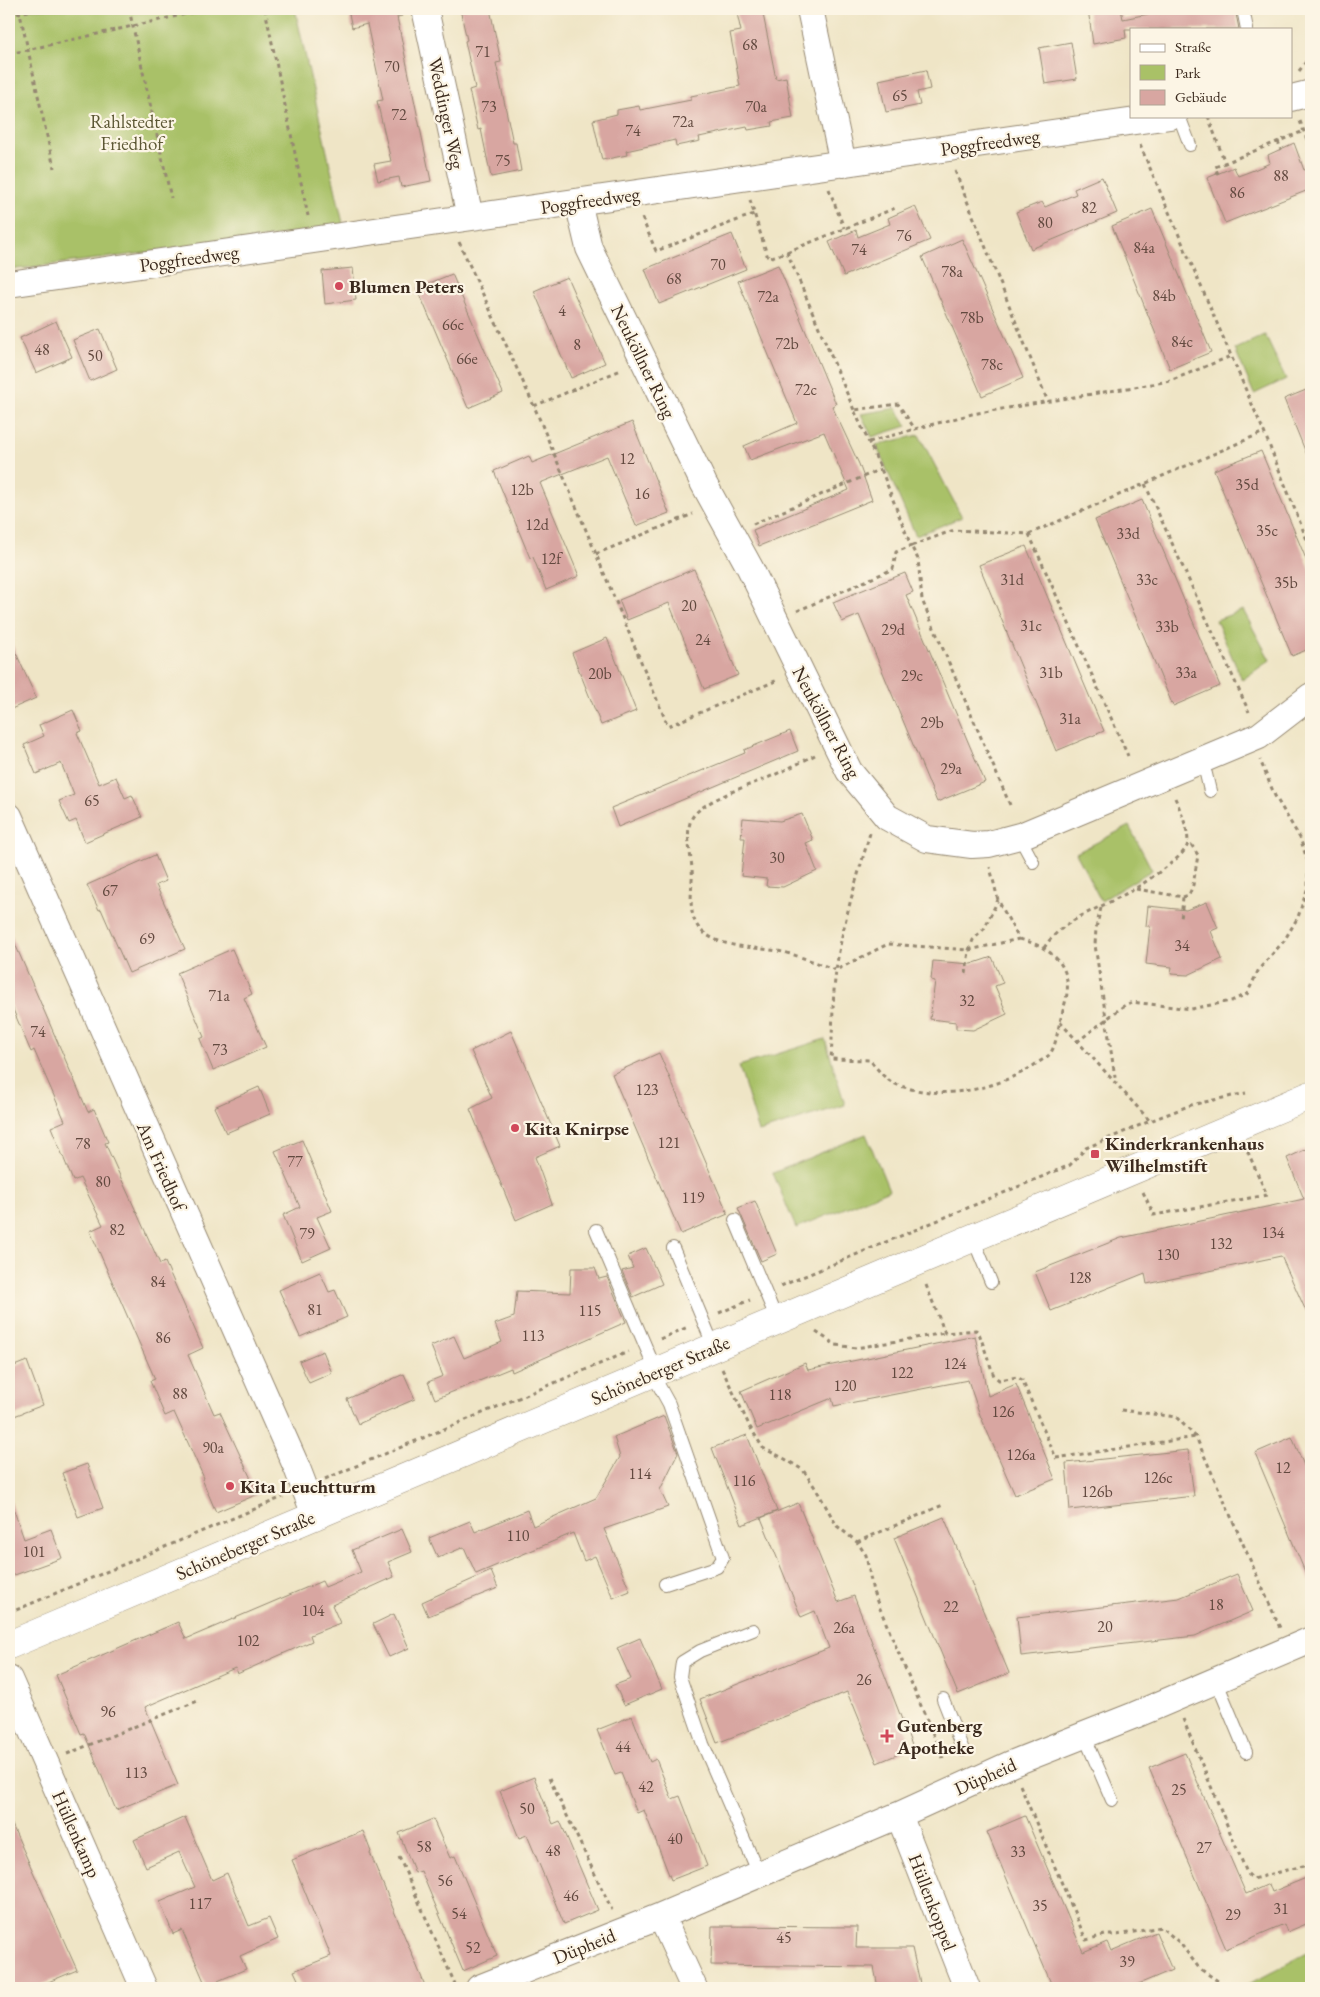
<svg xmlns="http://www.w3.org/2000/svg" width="1320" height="1997" font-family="'EB Garamond',serif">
<rect width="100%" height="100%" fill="#fcf5e5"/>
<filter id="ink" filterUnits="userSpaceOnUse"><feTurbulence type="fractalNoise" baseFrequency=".02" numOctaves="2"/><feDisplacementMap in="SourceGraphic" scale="10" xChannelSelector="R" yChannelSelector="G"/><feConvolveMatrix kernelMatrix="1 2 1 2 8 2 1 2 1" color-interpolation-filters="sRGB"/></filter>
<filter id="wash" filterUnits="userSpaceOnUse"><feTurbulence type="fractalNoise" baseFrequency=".0096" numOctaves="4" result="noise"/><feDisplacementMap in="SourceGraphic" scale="20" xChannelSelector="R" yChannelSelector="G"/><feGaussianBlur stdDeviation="1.12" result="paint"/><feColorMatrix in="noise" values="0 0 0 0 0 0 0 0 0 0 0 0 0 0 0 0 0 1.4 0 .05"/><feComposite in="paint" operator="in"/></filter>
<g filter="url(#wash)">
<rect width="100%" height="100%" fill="#efe5c6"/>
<path fill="#a9c167" stroke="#727642" d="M9,9h286l49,219 -335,42z
M1265,335l21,44 -32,15 -19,-45z
M896,408l11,18 -35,11 -11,-23z
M919,435l43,82 -46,19 -40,-91z
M1243,610l27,50 -28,20 -26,-60z
M1129,826l23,44 -51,31 -25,-48z
M825,1039l20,66 -86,27 -20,-66z
M866,1134l23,56 -93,38 -23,-55z
M1311,1951v37h-70z"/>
<g id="blocks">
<path fill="#d8a6a1" d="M348,9h54v7l-5,1 34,164 -30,6 -2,-10 -21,4 -4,-17 17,-3 -14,-60 6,-1 -16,-76 -15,4z
M460,9h30l11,53 -5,1 17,80h3l5,28 -30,6 -10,-48 -3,1 -9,-40 6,-2 -10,-47 2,-1z
M736,9h26l14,70 10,-2 7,41 -22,4 1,4 -24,4 -1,-3 -48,10 1,4 -24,5 -1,-6 -49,11 1,4 -25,5 -9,-40 24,-6v-4l22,-4 1,4 51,-10v-4l49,-10 -10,-53 11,-2z
M1088,9h33l2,10 50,-10h62l4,20h-114l1,9 -33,6z
M1071,42l6,37 -32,5 -6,-36z
M926,70l4,19 -13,3 3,13 -34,7 -7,-32z
M1294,143l10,27 7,-2v21l-86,34 -18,-45 27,-11 4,9 16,-6 16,-7 -2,-8z
M1102,177l15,36 -86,36 -15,-37 26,-10 3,5 31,-13 -2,-5z
M915,206l15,34 -86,36 -15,-34 27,-12 2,7 32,-13 -2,-6z
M1152,209l59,143 -41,17 -58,-143z
M732,234l14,35 -87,35 -14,-35z
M962,239l61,139 -41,18 -60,-139z
M778,265l58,139 -4,2 27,58 13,36 -113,46 -6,-16 96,-40 -25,-58 -74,28 -6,-14 53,-23 -59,-142z
M353,268l3,32 -31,4 -3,-33z
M452,274l51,119 -35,15 -51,-120z
M567,277l38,86 -34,15 -37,-87z
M56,321l16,36 -36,16 -16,-35z
M100,329l17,40 -27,12 -17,-41z
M1311,388v77l-27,-66z
M632,422l37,91 -33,13 -29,-70 -67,27 39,93 -33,14 -13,-33 -3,1 -36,-87 35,-15 3,7z
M1261,451l50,120v77l-19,8 -78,-186z
M1142,500l78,186 -47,20 -78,-186z
M1026,546l78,185 -48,20 -77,-186z
M694,569l44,106 -34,14 -35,-86 -42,17 -8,-20z
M905,573l8,19 -7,3 79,187 -48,20 -78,-187 -17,7 -9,-20z
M9,637l27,61 -27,12z
M607,638l29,73 -35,14 -29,-72z
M73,710l9,21 -5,2 22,51 17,-7 9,21 7,-3 10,22 -57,25 -9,-22 -7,3 -10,-22 15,-6 -13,-32 -25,11 -12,-29 20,-9 -5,-11z
M790,731l8,20 -180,76 -7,-19 134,-55 -1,-3z
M802,814l11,26 -7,3 11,28 -34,16 -17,-1 1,-7 -26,-3 4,-38h-4l2,-20 37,3z
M155,855l11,26 -10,4 29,64 -56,24 -28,-64 -2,1 -12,-25z
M1207,902l11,26 -7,3 11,28 -34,16 -17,-1 1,-7 -26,-3 4,-38h-4l2,-20 38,4z
M9,930l79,182 6,-3 14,33 -3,1 55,121 5,-2 38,86 -15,7 26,59 6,-2 38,82 -42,18 -14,-33 2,-1 -30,-66 -9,4 -15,-35 5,-2 -65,-148 13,-6 -23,-47 -7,3 -22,-54 14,-6 -31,-71 -3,2 -22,-52z
M232,949l20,45 -8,4 22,49 -53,23 -13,-31 4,-2 -27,-64z
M992,957l11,26 -8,3 12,28 -34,16 -17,-1v-7l-26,-3 5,-38 -4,-1 2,-19 38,3z
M511,1031l49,115 -25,11 17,47 -36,16 -46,-111 22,-11 -21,-47z
M659,1053l69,161 -47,20 -69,-160z
M259,1087l11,27 -44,19 -12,-26z
M302,1140l30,71 -15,6 14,31 -29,13 -19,-46 17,-8 -25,-56z
M1311,1147v175l-30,-66 -134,28 -2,-11 -94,38 -16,-39 86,-34 183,-39 -17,-41z
M755,1201l22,53 -16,7 -23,-53z
M646,1248l16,36 -29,13 -11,-26 11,-3 -5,-12z
M571,1268h24l4,11 8,-2 19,45 -114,50 -1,-4 -76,31 -7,-17 15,-6 -12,-30 23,-10 10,22 38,-16 -7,-18 19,-7 3,-26 53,2z
M320,1272l9,20 6,-2 12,27 -47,20 -21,-47z
M975,1336l13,60 28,-12 39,95 -40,16 -35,-80 -12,-35 -134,26 -2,-8 -75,31 -16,-38 64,-28 3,7z
M323,1351l9,22 -23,10 -10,-22z
M27,1361l16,44 -34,13v-50z
M404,1374l11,25 -57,25 -11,-25z
M664,1416l14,37 -18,37 8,17 -64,22 26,62 -17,7 -18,-42 -11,5 -11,-28 -97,41 -12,-27 -26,11 -9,-20 41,-17 5,11 52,-22 6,16 63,-28 24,-41 -6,-20z
M747,1435l30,76 -35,14 -30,-77z
M1292,1437l19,45v104l-56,-133z
M1188,1450l6,46 -124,14 -4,-47z
M87,1464l16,44 -25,9 -16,-44z
M9,1502h2l13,37 27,-10 11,29 -53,19z
M798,1503l40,99 16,-6 59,152 -36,15 -24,-59h-1l-5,-12 -130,51 -17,-44 129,-51 -14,-37 -14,6 -40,-99z
M944,1517l65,156 -51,21 -64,-156z
M402,1529l10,23 -24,10 6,15 -62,28 8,18 -30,12 2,6 -75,33 -2,-6 -90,39 33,78 -62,25 -32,-77 -3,1 -25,-59 122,-53 8,17 136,-58 3,6 36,-15 -9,-22z
M491,1571l7,17 -70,28 -6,-14z
M1237,1574l16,37 -58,25 -174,20 -4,-39 162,-19z
M394,1614l15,34 -20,9 -16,-33z
M640,1638l22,51 -38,16 -9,-20 16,-6 -14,-31z
M632,1716l18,46 6,-3 16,40 8,-3 27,70 -36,14 -27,-70 -7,3 -16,-40 -6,2 -18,-45z
M1185,1753l61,141 23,-10 3,8 39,-16v46l-24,10 -3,-8 -58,25 -77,-181z
M534,1777l19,47 7,-3 38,89 -34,14 -37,-89 -8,3 -19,-47z
M1025,1816l58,136 24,-10 4,9 45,-19 16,38 -43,18h-76l-66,-156z
M185,1817l27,63 15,-7 22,53 20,-8 9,21 -38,17 6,13 -40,17 -24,-56 -9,4 -13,-32 35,-15 -16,-35 -33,15 -12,-27z
M9,1818l68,152 -43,18h-19l-6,-14z
M433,1819l17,39 5,-2 42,100 -34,15 -42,-100 -6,2 -16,-40z
M363,1831l8,21 -1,1 56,135h-124l-8,-17 37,-15 -39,-96z
M712,1926l145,1 -1,21h56l9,40h-43l-4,-21 -163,-2z"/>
</g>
</g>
<g filter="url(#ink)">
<use href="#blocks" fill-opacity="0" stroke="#958872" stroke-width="1"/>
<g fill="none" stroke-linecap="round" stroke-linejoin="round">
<defs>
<path id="service" d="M1243,9l4,20
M1179,116l11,29
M1200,762l6,12 4,17
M1019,836l14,26
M735,1220l42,100
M596,1230l60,141
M973,1238l18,44
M673,1248l41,99
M652,1373l17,31 54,154 -6,9 -52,17
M753,1630l-53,21 -18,11 -2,15 23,67 56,130
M1216,1680l30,72
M943,1699l20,51
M1084,1735l28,65"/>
<path id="minor" d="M425,9l45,208
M810,9l33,155
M1291,98l20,-5
M578,202l11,46 115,236 46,84 99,203 38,46 40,22 45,6 17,-1 34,-9 236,-99 52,-40
M9,284l1161,-168
M9,816l288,652 18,47
M9,1679l135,309
M899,1815l68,173
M661,1916l33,72
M479,1988l182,-72 238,-101 112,-51 124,-49 176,-75"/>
<path id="tertiary" d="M9,1645l1302,-550"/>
</defs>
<use href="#service" stroke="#958872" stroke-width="14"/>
<use href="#minor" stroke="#958872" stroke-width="28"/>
<use href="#tertiary" stroke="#958872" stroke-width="29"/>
<path stroke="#958872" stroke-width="3" stroke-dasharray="4 4" stroke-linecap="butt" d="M19,9l35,159
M129,9l42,189
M265,9l43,207
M9,15l30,-6
M9,54l199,-45
M1299,71l12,-16
M1208,116l17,47 79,-32
M1300,121l11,29
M1278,141l3,9
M1140,145l124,287 47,118
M955,171l93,231
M1218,174l-3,-7 10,-4
M829,189l15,39
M750,200l18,58 19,-6 67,158
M642,218l14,33 98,-37
M459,242l75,164 134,320 110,-46
M787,252l111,-45
M534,406l87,-36
M869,442l46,-13
M1145,484l104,228
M753,524l128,-55
M1029,534l99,222
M596,554l97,-40
M797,611l96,-42 3,-17 15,-6 -30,-77 -27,-59 44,-6 17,25 57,-15 198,-33 61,-25
M815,755c-14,7 -27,14 -41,20 -19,9 -75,25 -83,45 -7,17 3,42 1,60 -1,18 -4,41 12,53 20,15 50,14 74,18 20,4 39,12 58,19l52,-26 81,6 50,-11 -21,-39 -8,-33
M1010,805l-88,-205 -4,-41 -7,-13 43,-16 75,4 235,-102
M870,833c-13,46 -28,91 -34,138 -4,30 -3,59 -5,88l39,1c8,10 15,20 28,25 43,16 97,5 135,-19 5,-4 12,-7 16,-11 7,-8 8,-23 11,-33 2,-9 6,-20 7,-29 4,-31 -21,-48 -48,-54
M1136,889l47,8 -2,23
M1183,897l6,-2 4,-10 5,-30 -9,-14
M1101,908l-5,20 -1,17 21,139
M1044,948c17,-28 55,-39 83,-55 12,-6 24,-15 35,-23 8,-6 21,-15 25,-24 4,-11 -7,-37 -12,-48
M966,974l3,-24 4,-10 11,-11 14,-29
M1060,1022l90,99
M1077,1042l45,-35 10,-5 59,7 40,-8 16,-7 12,-25 25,-28 14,-24 10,-30v-25l-8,-24 -25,-42 -15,-36
M1143,1192l11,23 113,-20 -20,-45
M926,1285l19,48 31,-3 3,3 15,43 5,4 18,-3 5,3 34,78 140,-21
M781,1286l289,-121 16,-17 64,-27 41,-16 55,-12
M719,1313l31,-13
M816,1332l20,13 20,3 89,-15
M660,1339l28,-12
M722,1369l28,58 13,21 22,11 18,11 13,19 21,37 20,16 9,13 7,37 70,166
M1121,1410l55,7 20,20 84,191
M325,1479l303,-127
M857,1542l88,-38
M9,1613l274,-116
M1183,1719l64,154 6,6 58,-15
M67,1754l133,-54
M549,1778l63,132
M1020,1785l66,155 19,-5h12l44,-8 19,16 19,25 29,20
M399,1857l56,127"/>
<use href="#service" stroke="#fff" stroke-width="12"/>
<use href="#minor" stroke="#fff" stroke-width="26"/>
<use href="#tertiary" stroke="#fff" stroke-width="28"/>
</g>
</g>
<g fill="#d1495b" stroke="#fcf5e5" stroke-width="2">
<circle cx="339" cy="286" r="5"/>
<circle cx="515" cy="1128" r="5"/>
<rect x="1090" y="1149" width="10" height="10" rx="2.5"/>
<circle cx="230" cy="1486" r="5"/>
<path d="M884.5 1728.5h5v5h5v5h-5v5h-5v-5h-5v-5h5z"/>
</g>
<g text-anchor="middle" stroke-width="4.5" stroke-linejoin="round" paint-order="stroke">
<g font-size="16" fill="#62493f">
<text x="750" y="50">68</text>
<text x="483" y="57">71</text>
<text x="392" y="72">70</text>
<text x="900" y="101">65</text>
<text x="489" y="112">73</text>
<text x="756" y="112">70a</text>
<text x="399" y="120">72</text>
<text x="683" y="127">72a</text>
<text x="633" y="136">74</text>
<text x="503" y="166">75</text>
<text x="1281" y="181">88</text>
<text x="1237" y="198">86</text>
<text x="1089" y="213">82</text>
<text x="1045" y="228">80</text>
<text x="904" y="241">76</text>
<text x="1144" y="253">84a</text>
<text x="859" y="255">74</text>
<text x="718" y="270">70</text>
<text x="952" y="277">78a</text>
<text x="674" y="284">68</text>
<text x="1164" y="301">84b</text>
<text x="768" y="302">72a</text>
<text x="562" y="316">4</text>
<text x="972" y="323">78b</text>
<text x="453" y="330">66c</text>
<text x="1182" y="347">84c</text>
<text x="787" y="349">72b</text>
<text x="577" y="350">8</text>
<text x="42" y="355">48</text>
<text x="95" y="361">50</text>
<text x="467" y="364">66e</text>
<text x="992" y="370">78c</text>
<text x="806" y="395">72c</text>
<text x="627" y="464">12</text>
<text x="1247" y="490">35d</text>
<text x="522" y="495">12b</text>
<text x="642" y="499">16</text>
<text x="537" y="530">12d</text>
<text x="1267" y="536">35c</text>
<text x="1128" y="539">33d</text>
<text x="551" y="564">12f</text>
<text x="1012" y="585">31d</text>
<text x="1147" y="585">33c</text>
<text x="1286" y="588">35b</text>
<text x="689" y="611">20</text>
<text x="1031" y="631">31c</text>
<text x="1167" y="632">33b</text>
<text x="893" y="635">29d</text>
<text x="703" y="645">24</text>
<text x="1051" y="678">31b</text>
<text x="1186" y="678">33a</text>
<text x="600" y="679">20b</text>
<text x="912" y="681">29c</text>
<text x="1070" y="724">31a</text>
<text x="932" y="728">29b</text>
<text x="951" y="774">29a</text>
<text x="92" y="806">65</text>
<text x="777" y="863">30</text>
<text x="110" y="896">67</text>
<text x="147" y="944">69</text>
<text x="1182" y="951">34</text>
<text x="219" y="1001">71a</text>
<text x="967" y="1006">32</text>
<text x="38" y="1037">74</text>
<text x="220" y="1055">73</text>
<text x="647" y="1095">123</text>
<text x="669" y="1148">121</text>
<text x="83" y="1149">78</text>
<text x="295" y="1167">77</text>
<text x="103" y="1187">80</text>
<text x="693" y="1203">119</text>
<text x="117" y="1235">82</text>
<text x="1273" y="1238">134</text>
<text x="307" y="1239">79</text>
<text x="1221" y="1249">132</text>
<text x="1168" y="1260">130</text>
<text x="1080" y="1283">128</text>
<text x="158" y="1287">84</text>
<text x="315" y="1315">81</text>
<text x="590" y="1316">115</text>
<text x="533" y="1341">113</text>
<text x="163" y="1343">86</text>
<text x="955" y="1369">124</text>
<text x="902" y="1378">122</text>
<text x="845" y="1391">120</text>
<text x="180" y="1399">88</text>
<text x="780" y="1400">118</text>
<text x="1003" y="1417">126</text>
<text x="213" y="1453">90a</text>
<text x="1021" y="1460">126a</text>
<text x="1283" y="1473">12</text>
<text x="640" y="1479">114</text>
<text x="1158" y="1483">126c</text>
<text x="744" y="1486">116</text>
<text x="1097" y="1497">126b</text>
<text x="518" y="1541">110</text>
<text x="34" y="1557">101</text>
<text x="1216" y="1610">18</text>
<text x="951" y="1612">22</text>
<text x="313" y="1616">104</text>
<text x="1105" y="1632">20</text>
<text x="844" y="1633">26a</text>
<text x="248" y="1646">102</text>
<text x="864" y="1685">26</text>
<text x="108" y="1717">96</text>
<text x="623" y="1752">44</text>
<text x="136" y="1778">113</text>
<text x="646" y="1792">42</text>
<text x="1179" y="1795">25</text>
<text x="527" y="1814">50</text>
<text x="675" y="1844">40</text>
<text x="424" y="1852">58</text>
<text x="1204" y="1853">27</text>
<text x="553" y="1856">48</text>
<text x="1018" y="1857">33</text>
<text x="445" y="1886">56</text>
<text x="571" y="1901">46</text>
<text x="200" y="1909">117</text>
<text x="1040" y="1911">35</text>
<text x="1281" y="1914">31</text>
<text x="459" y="1919">54</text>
<text x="1233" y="1920">29</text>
<text x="784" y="1943">45</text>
<text x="473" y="1953">52</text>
<text x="1127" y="1967">39</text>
</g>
<g font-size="19" fill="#3b2a1e" stroke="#fcf5e5">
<text transform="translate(447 113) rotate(78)" y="7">Weddinger Weg</text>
<text transform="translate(990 142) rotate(-8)" y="7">Poggfreedweg</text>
<text transform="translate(590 200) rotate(-8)" y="7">Poggfreedweg</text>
<text transform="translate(189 258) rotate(-8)" y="7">Poggfreedweg</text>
<text transform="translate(644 361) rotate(64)" y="7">Neuköllner Ring</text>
<text transform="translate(827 722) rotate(62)" y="7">Neuköllner Ring</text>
<text transform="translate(162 1166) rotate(66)" y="7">Am Friedhof</text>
<text transform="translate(660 1370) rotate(-23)" y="7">Schöneberger Straße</text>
<text transform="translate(245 1545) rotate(-23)" y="7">Schöneberger Straße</text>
<text transform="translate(985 1776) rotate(-24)" y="7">Düpheid</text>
<text transform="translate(77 1834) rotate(66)" y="7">Hüllenkamp</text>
<text transform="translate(933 1902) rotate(69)" y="7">Hüllenkoppel</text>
<text transform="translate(584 1946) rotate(-22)" y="7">Düpheid</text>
</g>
<g font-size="19" fill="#5c5734" stroke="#fcf5e5">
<text x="132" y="128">Rahlstedter<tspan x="132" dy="22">Friedhof</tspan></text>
</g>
<g font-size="19" font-weight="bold" fill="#3b2a1e" stroke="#fcf5e5" text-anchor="start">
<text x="349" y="293">Blumen Peters</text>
<text x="525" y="1135">Kita Knirpse</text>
<text x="1105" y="1150">Kinderkrankenhaus<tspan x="1105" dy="22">Wilhelmstift</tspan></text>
<text x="240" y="1493">Kita Leuchtturm</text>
<text x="897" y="1732">Gutenberg<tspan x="897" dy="22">Apotheke</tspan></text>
</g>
</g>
<rect width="1320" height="1997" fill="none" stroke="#fcf5e5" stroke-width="30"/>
<rect x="1130" y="28" width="162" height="90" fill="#fcf5e5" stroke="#afa495"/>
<rect x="1140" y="44" width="25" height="8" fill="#ffffff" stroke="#afa495"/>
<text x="1175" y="52" font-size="15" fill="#3b2a1e">Straße</text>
<rect x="1140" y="65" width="25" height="15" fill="#a9c167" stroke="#afa495"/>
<text x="1175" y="78" font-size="15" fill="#3b2a1e">Park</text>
<rect x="1140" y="90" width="25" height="15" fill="#d8a6a1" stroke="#afa495"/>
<text x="1175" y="102" font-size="15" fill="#3b2a1e">Gebäude</text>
</svg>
